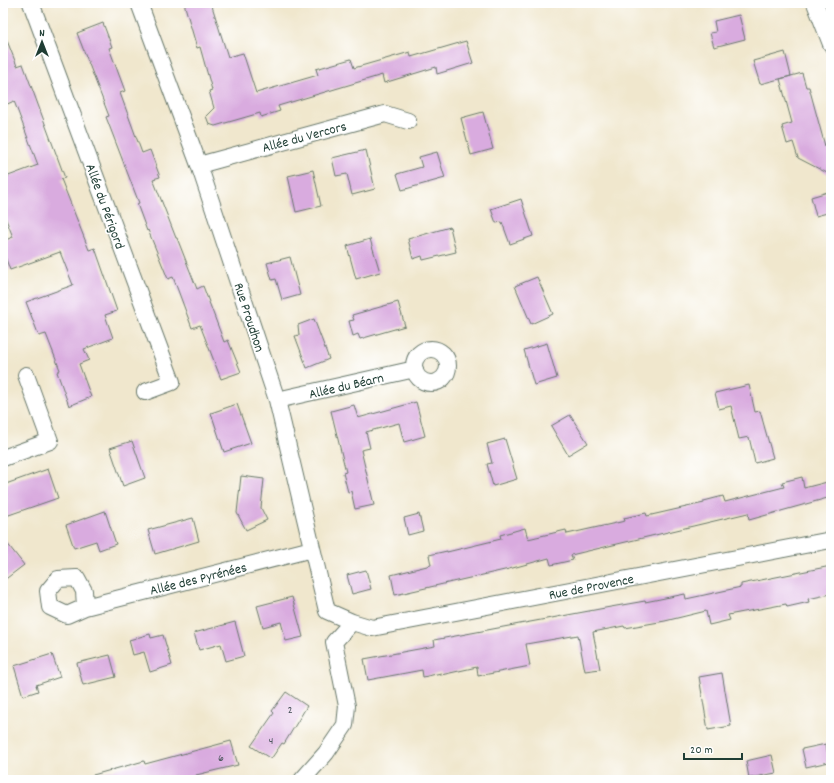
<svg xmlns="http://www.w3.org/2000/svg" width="834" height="783" font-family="Dekko,sans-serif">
<rect width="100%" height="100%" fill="#fff"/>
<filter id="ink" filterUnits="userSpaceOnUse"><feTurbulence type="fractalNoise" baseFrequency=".025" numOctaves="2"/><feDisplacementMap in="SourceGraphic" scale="8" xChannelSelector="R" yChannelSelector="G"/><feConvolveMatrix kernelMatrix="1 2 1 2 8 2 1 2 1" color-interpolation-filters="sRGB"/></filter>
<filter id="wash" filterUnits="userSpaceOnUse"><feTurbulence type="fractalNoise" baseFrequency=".012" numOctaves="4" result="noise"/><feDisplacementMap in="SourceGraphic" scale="16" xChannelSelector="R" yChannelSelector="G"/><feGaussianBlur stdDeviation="0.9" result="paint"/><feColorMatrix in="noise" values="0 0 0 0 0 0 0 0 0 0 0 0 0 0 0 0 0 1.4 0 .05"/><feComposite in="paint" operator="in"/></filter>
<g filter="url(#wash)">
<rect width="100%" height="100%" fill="#f0e7cd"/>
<g id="blocks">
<path fill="#d9abdf" d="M184,3h27l17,54 15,-4 13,40 62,-18 -2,-6 35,-10 3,9 56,-16 1,5 55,-16 7,22 -36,11 -1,-7 -52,16 -2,-8 -104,31 2,5 -19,6 -1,-4 -45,13 -6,-2 -3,-8 8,-8 -5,-17 3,-1 -12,-43 -3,1z
M739,15l6,24 -31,8 -4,-14 6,-1 -2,-11z
M103,23l9,24 -3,1 16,43 -5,2 22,60 8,-3 10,27 -7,2 23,59h1l20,51 6,-3 21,56 4,-2 13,32 -20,7 -21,-54 -8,3 -19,-51 -5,2 -20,-49 -1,1 -10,-27 2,-1 -33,-86 3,-1 -32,-83z
M4,33l13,33 6,-2 42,114 -4,1 28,71 6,-2 22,63 -12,4 8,23 -29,11 5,11 -10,4 12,33 -22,9 -12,-34 3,-2 -14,-36 -7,2 -13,-34 47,-17 -13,-33 -50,18 -7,-19v-10l10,-4 -10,-25v-34l35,-13 -24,-64 -11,5v-72z
M785,52l6,24 -31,8 -7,-23z
M802,73l4,14h3l16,59 6,-1v30l-33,-17 -5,-16 -6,2 -5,-18 10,-3 -12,-44z
M483,112l10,37 -22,6 -10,-37z
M366,150l9,39 -23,6 -5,-21 -11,2 -4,-18z
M437,152l8,26 -43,12 -5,-16 25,-7 -3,-10z
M313,170l8,36 -25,6 -8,-36z
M831,191v21l-15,4 -5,-19z
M521,199l12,37 -23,8 -8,-22 -6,1 -5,-14z
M450,227l6,25 -33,8 -1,-4 -9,3 -5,-20z
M370,239l10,33 -24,7 -9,-33z
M290,257l10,38 -18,5 -6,-21 -4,1 -5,-17z
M537,277l16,37 -22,10 -16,-38z
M398,302l7,24 -45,13 -2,-5 -5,2 -4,-15 5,-1 -2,-5z
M314,319l15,40 -22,9 -12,-32 4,-1 -1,-10z
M547,343l10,35 -23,7 -10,-35z
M749,385l6,27 5,-1 13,47 -18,5 -6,-26 -10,2 -8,-33 -12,3 -4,-16z
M416,402l9,34 -21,6 -5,-19 -33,9 4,16 -9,2 13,55 -19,4 -4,-18 -3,1 -5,-19 3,-1 -15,-61 23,-6 4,13z
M237,404l14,39 -27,9 -13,-39z
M570,415l18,28 -20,12 -17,-29z
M505,439l12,40 -24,7 -6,-22 5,-1 -5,-19z
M132,441l13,37 -22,8 -13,-38z
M48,469l10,29 -55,19v-32z
M241,476l23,3 -3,29 6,12 -21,10 -9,-17z
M802,477l2,11 27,-7v16l-82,23 -1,-7 -177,42 2,5 -22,5 -2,-7 -40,11 -114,26 -4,-20 40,-10 -2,-10 18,-4v1l54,-13 -1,-4 25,-7 3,11 38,-9 1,4 58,-13 -1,-3 22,-5 1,3 57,-13v-2l19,-5 2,6 59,-15 -2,-5z
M105,511l11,33 -17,6 -3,-9 -22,7 -8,-23z
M419,514l4,17 -15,4 -4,-17z
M193,518l6,23 -44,13 -7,-24z
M3,538l21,27 -21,16z
M831,566v28l-23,5 1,3 -22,5 -1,-3 -58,11 2,5 -21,5 -3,-14 -41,10 -40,7 -1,-2 -31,6 7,37 -15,2 -7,-36 -52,9 4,22 -52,10 -1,-9 -36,8v-2l-18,4 -1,-7 -54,10 -4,-21 71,-13 -1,-6 171,-32 40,-7v1l40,-8 1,5 55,-12v-3z
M366,570l5,19 -19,5 -5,-19z
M292,597l11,40 -17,4 -5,-19 -18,5 -6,-21z
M235,622l9,34 -18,5 -5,-17 -22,6 -5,-17z
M150,634l1,4 12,-3 9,30 -22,7 -6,-20 -11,3 -4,-15z
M52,654l8,23 -24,8 2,6 -15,5 -9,-30z
M110,655l6,22 -33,8 -6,-22z
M722,673l9,53 -23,4 -9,-53z
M286,692l21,14 -23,38 -2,-1 -11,16 -20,-13 23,-33 -2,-2z
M231,741l7,24 -42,10v2l-10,3h-92l-1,-5 51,-14 1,3z
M826,744l3,18 -23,5 -4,-18z
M772,755l4,18 -27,5 -3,-17z"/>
</g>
</g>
<g filter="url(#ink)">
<use href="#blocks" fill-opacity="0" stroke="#68786a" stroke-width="1"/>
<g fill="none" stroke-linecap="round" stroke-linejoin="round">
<defs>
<path id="street" d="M31,3l141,379 -27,10
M139,3l60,162 78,235 50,211 25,11 20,6 459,-88
M815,3l16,41
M199,165l186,-51 23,7
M414 366a17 17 0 1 1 34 0a17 17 0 1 1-34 0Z
M277,400l138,-31
M3,458l47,-17 -24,-66
M85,607l-1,-16 -7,-13 -19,1 -10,12 2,16 17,8 18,-8 227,-58
M302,780l24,-27 19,-28 2,-19 -13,-64 18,-20"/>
</defs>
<use href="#street" stroke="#68786a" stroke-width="18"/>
<use href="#street" stroke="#fff" stroke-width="16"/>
</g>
</g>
<g text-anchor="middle" stroke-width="3.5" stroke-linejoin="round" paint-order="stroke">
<g font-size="12" fill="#4e585f">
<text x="290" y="713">2</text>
<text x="271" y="744">4</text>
<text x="221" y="761">6</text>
</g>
<g font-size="14" fill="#1f3d34" stroke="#fff">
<text transform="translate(304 136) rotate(-15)" y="5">Allée du Vercors</text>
<text transform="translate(106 206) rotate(70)" y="5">Allée du Périgord</text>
<text transform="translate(250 317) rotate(72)" y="5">Rue Proudhon</text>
<text transform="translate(346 385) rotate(-13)" y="5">Allée du Béarn</text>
<text transform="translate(198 578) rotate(-14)" y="5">Allée des Pyrénées</text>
<text transform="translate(591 586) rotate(-11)" y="5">Rue de Provence</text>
</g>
</g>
<rect width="834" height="783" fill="none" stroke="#fff" stroke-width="16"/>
<g transform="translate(42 42)" stroke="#ffffff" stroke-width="3" paint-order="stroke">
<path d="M0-3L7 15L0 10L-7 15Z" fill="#1f3d34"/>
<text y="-6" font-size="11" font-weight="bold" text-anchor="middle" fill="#1f3d34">N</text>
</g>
<path d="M684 753v6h58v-6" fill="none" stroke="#1f3d34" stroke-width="2"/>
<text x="690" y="753" font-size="12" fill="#1f3d34" stroke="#ffffff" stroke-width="3" paint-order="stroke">20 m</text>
</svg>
